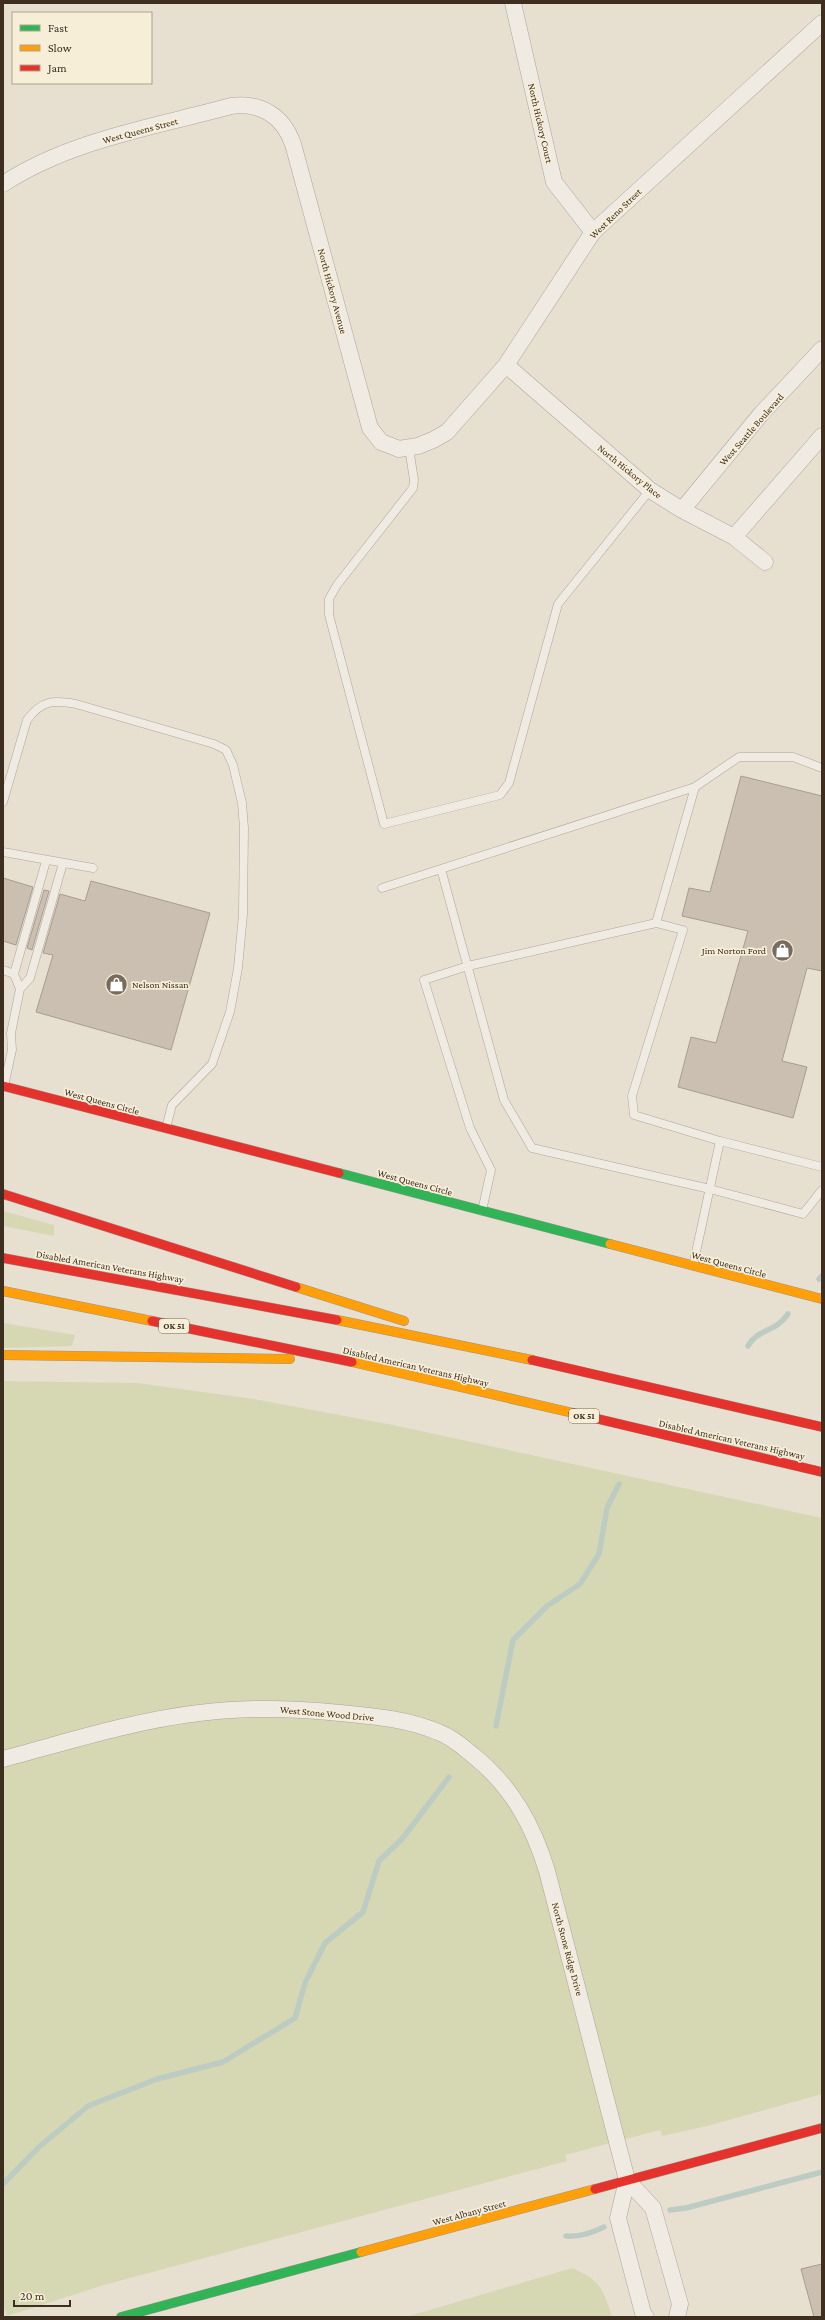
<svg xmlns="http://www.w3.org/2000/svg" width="825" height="2320" font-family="'Crimson Pro',serif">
<rect width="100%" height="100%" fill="#e7e0d1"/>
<path fill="#d6d7b3" d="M3,1211l51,14v11l-51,-10z
M3,1323l72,12 -3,11 -69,2z
M3,1381l134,2 117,16 139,26 429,93v576l-115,32 -45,10 -2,-6 -95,25 2,6 -463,124 -97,31 -4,-12z
M572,2268c28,11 32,23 40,49h-206z"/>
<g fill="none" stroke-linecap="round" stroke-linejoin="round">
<path stroke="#bcccc2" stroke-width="5.5" d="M819,1279l3,-3
M748,1346c9,-17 28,-14 40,-32
M496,1726l17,-86 34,-34 33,-22 19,-30 8,-46 12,-24
M3,2184l36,-37 49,-41 69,-27 66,-17 72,-44 10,-35 20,-40 38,-31 16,-51 23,-22 47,-62
M670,2210l16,-2 136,-36
M566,2236c14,1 25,-3 38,-9"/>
</g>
<path fill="#cbbfb2" stroke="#a89c90" d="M741,776l81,20v175l-15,-3 -25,93 25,6 -14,51 -115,-31 13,-50 25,6 32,-112 -66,-15 7,-28 21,4z
M3,878l30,9 -17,58 -13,-4z
M91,881l119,32 -39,137 -135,-38 17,-57 -10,-2 17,-59 25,7z
M44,890l5,1 -17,59 -5,-2z
M822,2264v53h-8l-13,-48z"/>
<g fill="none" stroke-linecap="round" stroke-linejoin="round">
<defs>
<path id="lane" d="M409,448l5,32 -1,8 -76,97 -8,14v16l55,209 116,-29 9,-12 49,-179 92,-114
M695,787l-39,136 27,7 -51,166 2,19 86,26 102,26
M3,802l24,-82c15,-20 26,-20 49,-16l138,40 12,6 7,15 9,38 2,25 -1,86 -5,54 -8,44 -18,52 -40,41 -6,23
M3,852l90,16
M441,869l63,231 28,48 178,41 93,25 19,-24
M382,888l313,-101 44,-30h54l29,11
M3,970l11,4
M20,989l10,-11 33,-115
M4,1086l8,-36 -1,-17 9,-44 -6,-15 32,-113
M482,1211l9,-41 -21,-42 -46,-148 44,-14 188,-43
M693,1266l27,-125"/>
<path id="street" d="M513,3l41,179 39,50
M3,184c67,-44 151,-57 228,-78 30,-4 52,10 62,38l77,284 11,14 18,7 19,-3 15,-6 14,-8 59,-67 87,-133 229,-209
M506,365l144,125 32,20 52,27 31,25
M682,510l79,-96 61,-65
M734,537l88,-101
M3,1759c64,-17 129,-38 196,-46 47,-6 93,-5 141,0 32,3 67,6 98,19 14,5 25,15 36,24 38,31 59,69 73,115l80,309 -9,38 25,95 3,4
M627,2180l26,28 27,96 -3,13"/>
<path id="fast" d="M339,1173l271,71
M121,2317l240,-65"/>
<path id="slow" d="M610,1244l212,55
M296,1287l108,34
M3,1291l149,30
M337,1320l195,40
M3,1355l287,4
M352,1362l221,51
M361,2252l234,-63"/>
<path id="jam" d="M3,1086l336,87
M3,1194l293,93
M3,1258l334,62
M152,1321l200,41
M532,1360l290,67
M573,1413l249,59
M595,2189l227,-61"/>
</defs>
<use href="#lane" stroke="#ada599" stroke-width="9"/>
<use href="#street" stroke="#ada599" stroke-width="17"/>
<use href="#fast" stroke="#9c958a" stroke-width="10"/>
<use href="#slow" stroke="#9c958a" stroke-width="10"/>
<use href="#jam" stroke="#9c958a" stroke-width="10"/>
<use href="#lane" stroke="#efebe3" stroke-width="8"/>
<use href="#street" stroke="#efebe3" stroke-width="16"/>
<use href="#fast" stroke="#30b455" stroke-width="9"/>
<use href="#slow" stroke="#ff9f0a" stroke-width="9"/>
<use href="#jam" stroke="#e5322d" stroke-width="9"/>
</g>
<defs>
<symbol id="shop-disc" viewBox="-11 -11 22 22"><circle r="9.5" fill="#786c5e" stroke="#f7eed8"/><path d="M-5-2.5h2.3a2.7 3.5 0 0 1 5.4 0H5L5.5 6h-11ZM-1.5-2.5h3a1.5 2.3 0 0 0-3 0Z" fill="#fff"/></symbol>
</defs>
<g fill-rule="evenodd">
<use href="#shop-disc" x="770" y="938" width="25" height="25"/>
<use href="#shop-disc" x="104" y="972" width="25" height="25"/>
</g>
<g text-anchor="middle" stroke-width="3.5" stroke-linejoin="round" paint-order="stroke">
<g fill="#f7eed8" stroke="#756857" stroke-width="1">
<rect x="159" y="1319" width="30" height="14" rx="3"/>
<rect x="569" y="1409" width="30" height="14" rx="3"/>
</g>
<g font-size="9" font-weight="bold" fill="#3d2e20">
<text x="174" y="1329">OK 51</text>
<text x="584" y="1419">OK 51</text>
</g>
<g font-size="10" fill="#3d2e20" stroke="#f7eed8">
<text transform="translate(541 123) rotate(77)" y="4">North Hickory Court</text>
<text transform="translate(140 130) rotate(-15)" y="4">West Queens Street</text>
<text transform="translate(615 213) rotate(-44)" y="4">West Reno Street</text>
<text transform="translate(333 291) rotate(75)" y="4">North Hickory Avenue</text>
<text transform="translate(751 429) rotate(-49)" y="4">West Seattle Boulevard</text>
<text transform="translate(630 471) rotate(39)" y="4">North Hickory Place</text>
<text transform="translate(102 1101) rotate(15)" y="4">West Queens Circle</text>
<text transform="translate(415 1182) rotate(15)" y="4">West Queens Circle</text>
<text transform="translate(729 1264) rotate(15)" y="4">West Queens Circle</text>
<text transform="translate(110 1266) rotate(10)" y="4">Disabled American Veterans Highway</text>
<text transform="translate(416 1366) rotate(13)" y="4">Disabled American Veterans Highway</text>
<text transform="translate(732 1439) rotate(13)" y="4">Disabled American Veterans Highway</text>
<text transform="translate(327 1713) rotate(5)" y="4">West Stone Wood Drive</text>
<text transform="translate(568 1949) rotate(75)" y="4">North Stone Ridge Drive</text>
<text transform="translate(469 2212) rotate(-15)" y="4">West Albany Street</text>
</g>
<g font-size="10" fill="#3d2e20" stroke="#f7eed8" text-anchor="end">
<text x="766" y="954">Jim Norton Ford</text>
<text x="132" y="988" text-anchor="start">Nelson Nissan</text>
</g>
</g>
<rect width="825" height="2320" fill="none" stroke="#3d2e20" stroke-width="8"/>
<rect x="12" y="12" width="140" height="72" fill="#f7eed8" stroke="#ada18e"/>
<rect x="20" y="25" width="20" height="6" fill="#30b455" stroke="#ada18e"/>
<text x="48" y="32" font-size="12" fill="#3d2e20">Fast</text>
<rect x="20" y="45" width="20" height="6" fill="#ff9f0a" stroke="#ada18e"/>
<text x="48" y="52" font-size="12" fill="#3d2e20">Slow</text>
<rect x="20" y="65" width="20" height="6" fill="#e5322d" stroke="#ada18e"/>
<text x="48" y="72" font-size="12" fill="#3d2e20">Jam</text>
<path d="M14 2300v6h56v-6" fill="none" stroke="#3d2e20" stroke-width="2"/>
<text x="20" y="2300" font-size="12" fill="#3d2e20" stroke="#f7eed8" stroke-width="3" paint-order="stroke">20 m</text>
</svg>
